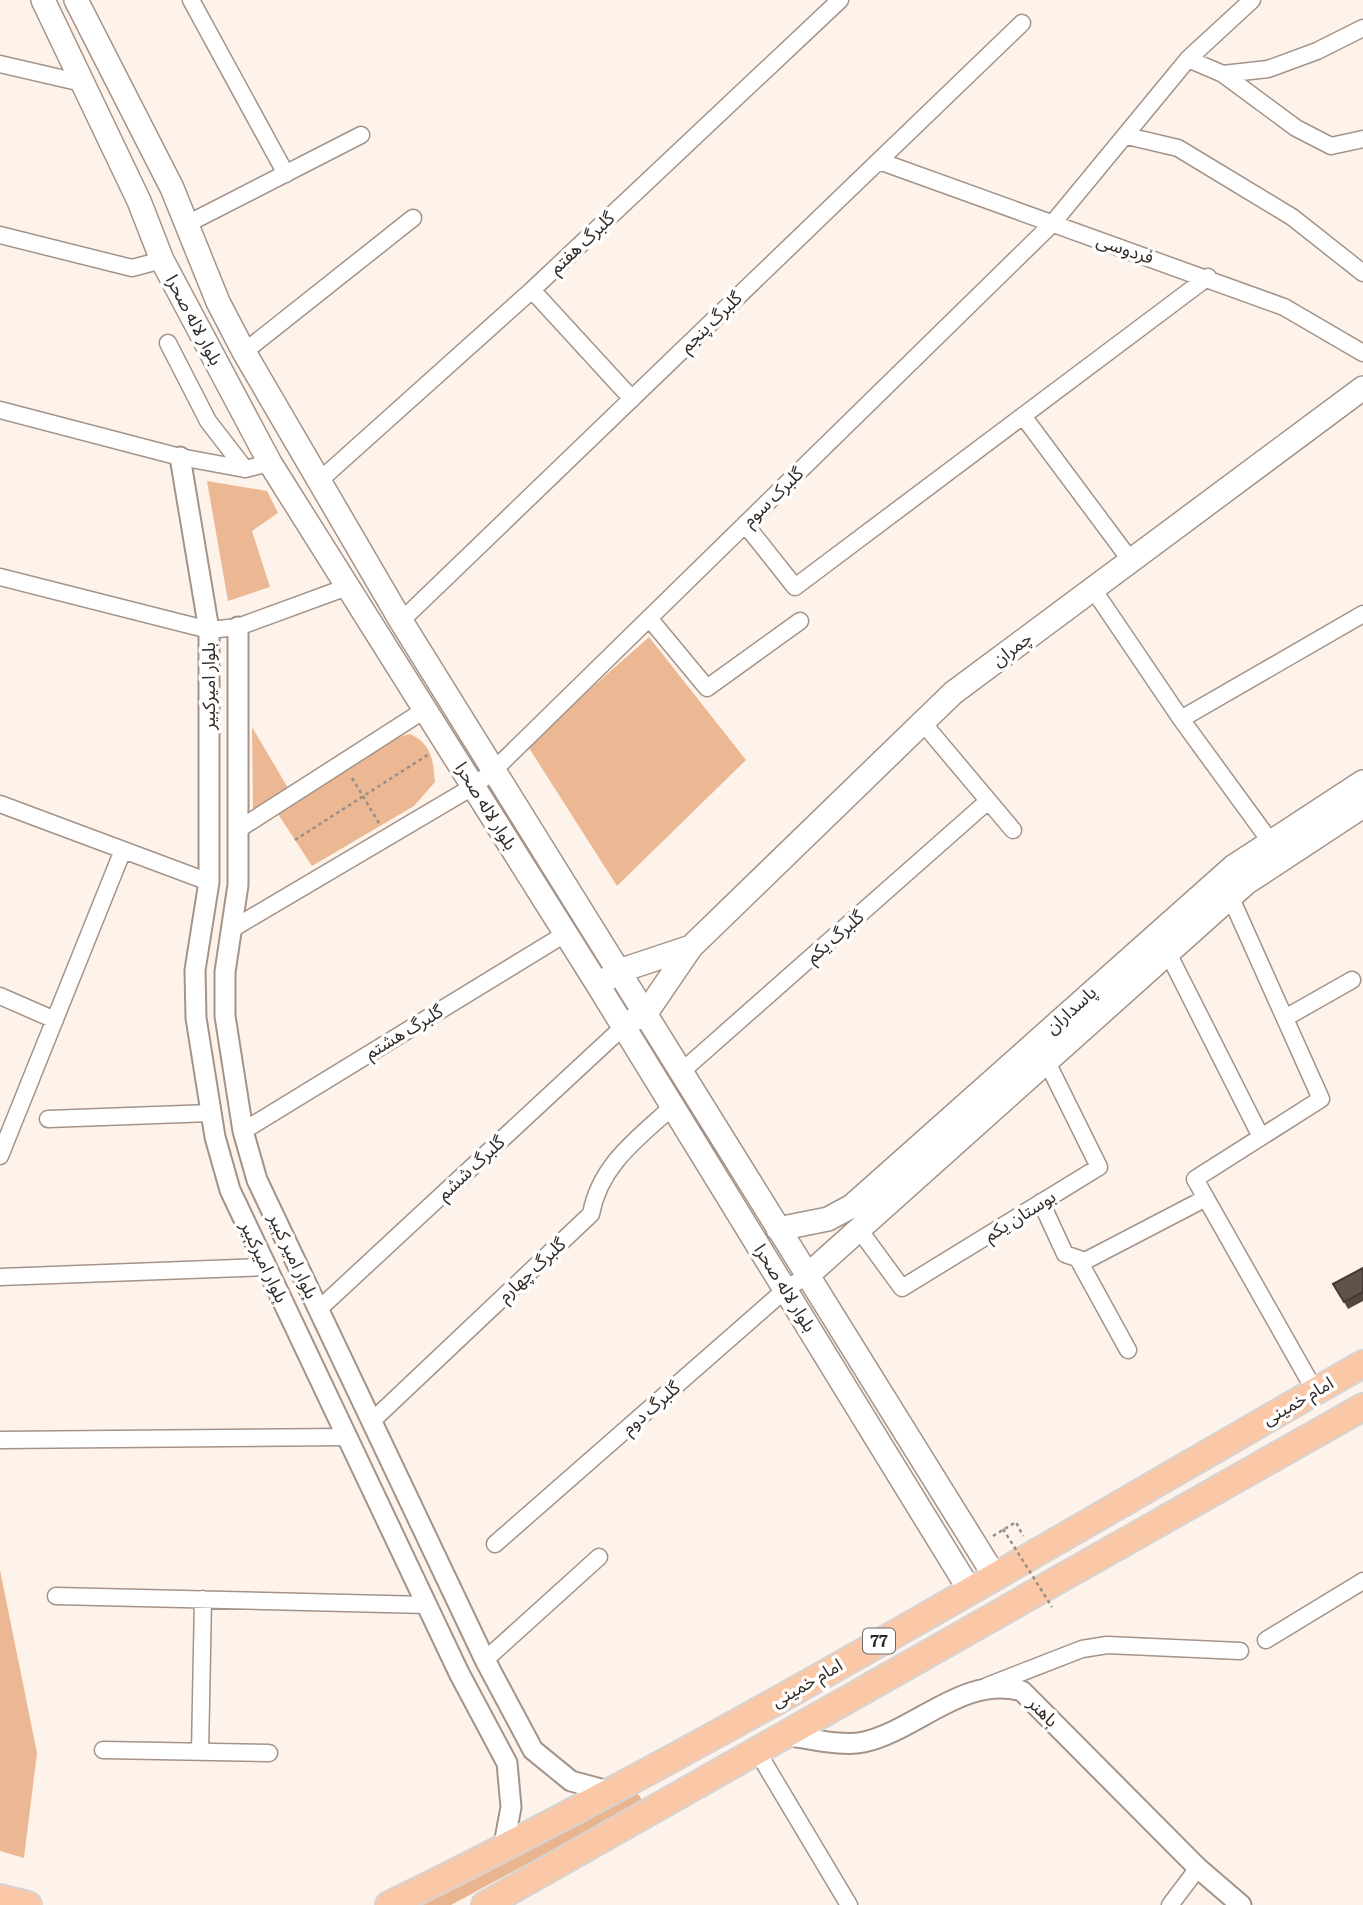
<svg xmlns="http://www.w3.org/2000/svg" width="1363" height="1905" font-family="Literata,'Noto Sans Arabic',serif">
<rect width="100%" height="100%" fill="#fef3eb"/>
<path fill="#ecb894" d="M207,481l60,10 11,22 -26,18 18,56 -42,14z
M649,637l97,123 -129,126 -90,-141z
M252,727l36,61 -35,24z
M410,734c22,10 23,26 25,48l-21,24 -102,60 -34,-52 113,-75z
M0,1570l37,183 -13,105 -24,-7z"/>
<path fill="#e9b48e" d="M635,1790l8,11 -192,104h-39z"/>
<g fill="none" stroke-linecap="round" stroke-linejoin="round">
<defs>
<path id="minor" d="M191,0l95,174
M1188,59l35,15 73,54 35,18 32,-7
M0,64l82,19
M1223,74l45,-5 49,-18 46,-23
M1127,136l51,12 114,69 71,56
M879,161l405,146 79,46
M187,224l174,-89
M0,235l132,33 30,-8
M532,290l100,109
M168,343l40,78 37,48
M244,352l169,-134
M0,410l180,47 65,12 25,-6
M1023,416l108,145
M319,481l213,-191 308,-290
M745,524l50,63 413,-310
M0,577l209,53 29,-3 109,-40
M1093,589l88,130 89,122
M649,618l58,70 93,-67
M401,621l621,-598
M1181,719l182,-105
M923,723l90,107
M0,804l209,78
M239,829l187,-120
M1230,896l91,203 -126,80 120,212
M232,929l242,-143 20,-16 558,-546 136,-165 64,-59
M1167,951l94,186
M0,996l55,24
M1285,1018l67,-38
M681,1072l307,-271
M48,1119l163,-6
M243,1131l322,-197
M0,1156l123,-306
M1041,1202l24,52 20,7 121,-63
M858,1228l44,60 197,-121 -53,-107
M1078,1259l50,91
M0,1277l266,-10
M319,1309l304,-282
M372,1421l219,-207c9,-49 46,-75 81,-107
M0,1440l347,-3
M495,1544l291,-255 22,-14
M56,1596l371,9
M1266,1640l97,-59
M485,1660l114,-103
M987,1686l95,-37 25,-4 133,6
M103,1750l166,3
M757,1751l92,154
M200,1752l3,-153
M1170,1905l28,-37"/>
<path id="tertiary" d="M180,457l29,173v252l-14,88 1,48 19,119 15,53 229,483 48,90 4,44 -8,43
M238,627v258l-13,87v44l18,115 14,49 228,480 48,90 38,31 41,11
M788,1736c23,2 53,11 76,6 53,-12 101,-68 158,-51l176,177 43,37"/>
<path id="secondary" d="M43,0l96,201 23,59 108,203 328,522 371,604
M76,0l96,188 46,114 26,50 157,269 593,954
M691,947l262,-254 410,-305
M607,979l12,-8 72,-24 -45,66 -11,6
M778,1229l50,-10 24,-13 381,-339 130,-85
M808,1275l438,-392 117,-77"/>
<path id="trunk" d="M0,1898l28,7
M389,1905c334,-163 652,-357 974,-541
M485,1905l878,-498"/>
</defs>
<use href="#minor" stroke="#a49388" stroke-width="19"/>
<use href="#tertiary" stroke="#a49388" stroke-width="23"/>
<use href="#secondary" stroke="#a49388" stroke-width="26"/>
<use href="#trunk" stroke="#d6d4d3" stroke-width="30"/>
<path stroke="#978e87" stroke-width="2.5" stroke-dasharray="3.5 3.5" stroke-linecap="butt" d="M352,778l27,45
M295,840l134,-86
M993,1536l23,-14 7,14"/>
<use href="#minor" stroke="#fff" stroke-width="16"/>
<use href="#tertiary" stroke="#fff" stroke-width="19"/>
<use href="#secondary" stroke="#fff" stroke-width="23"/>
<use href="#trunk" stroke="#fac8a6" stroke-width="26"/>
<path stroke="#978e87" stroke-width="2.5" stroke-dasharray="3.5 3.5" stroke-linecap="butt" d="M1003,1529l49,78"/>
</g>
<path fill="#54473f" d="M1363,1268v33l-15,8 -4,-7z"/>
<path fill="#625349" stroke="#453a33" stroke-width="2" d="M1363,1268v24l-19,10 -11,-18z"/>
<g text-anchor="middle" stroke-width="7" stroke-linejoin="round" paint-order="stroke">
<rect fill="#fff" stroke="#6e6966" stroke-width="2" x="863" y="1628.5" width="32" height="25" rx="5"/>
<g font-size="16" font-weight="bold" fill="#302924">
<text x="879" y="1647">77</text>
</g>
<g font-size="18" fill="#302924" stroke="#fff">
<text transform="translate(582 243) rotate(-43)" y="6">گلبرگ هفتم</text>
<text transform="translate(1125 249) rotate(19)" y="6">فردوسی</text>
<text transform="translate(194 320) rotate(62)" y="6">بلوار لاله صحرا</text>
<text transform="translate(711 322) rotate(-44)" y="6">گلبرگ پنجم</text>
<text transform="translate(773 497) rotate(-44)" y="6">گلبرک سوم</text>
<text transform="translate(1012 649) rotate(-37)" y="6">چمران</text>
<text transform="translate(209 686) rotate(-90)" y="6">بلوار امیرکبیر</text>
<text transform="translate(486 806) rotate(58)" y="6">بلوار لاله صحرا</text>
<text transform="translate(835 937) rotate(-41)" y="6">گلبرگ یکم</text>
<text transform="translate(1071 1010) rotate(-42)" y="6">پاسداران</text>
<text transform="translate(404 1032) rotate(-31)" y="6">گلبرگ هشتم</text>
<text transform="translate(471 1168) rotate(-43)" y="6">گلبرگ ششم</text>
<text transform="translate(1020 1216) rotate(-32)" y="6">بوستان یکم</text>
<text transform="translate(293 1256) rotate(65)" y="6">بلوار امیر کبیر</text>
<text transform="translate(264 1262) rotate(65)" y="6">بلوار امیرکبیر</text>
<text transform="translate(532 1270) rotate(-43)" y="6">گلبرگ چهارم</text>
<text transform="translate(785 1288) rotate(58)" y="6">بلوار لاله صحرا</text>
<text transform="translate(1298 1401) rotate(-30)" y="6">امام خمینی</text>
<text transform="translate(651 1408) rotate(-41)" y="6">گلبرگ دوم</text>
<text transform="translate(807 1683) rotate(-30)" y="6">امام خمینی</text>
<text transform="translate(1043 1712) rotate(45)" y="6">باهنر</text>
</g>
</g>
</svg>
